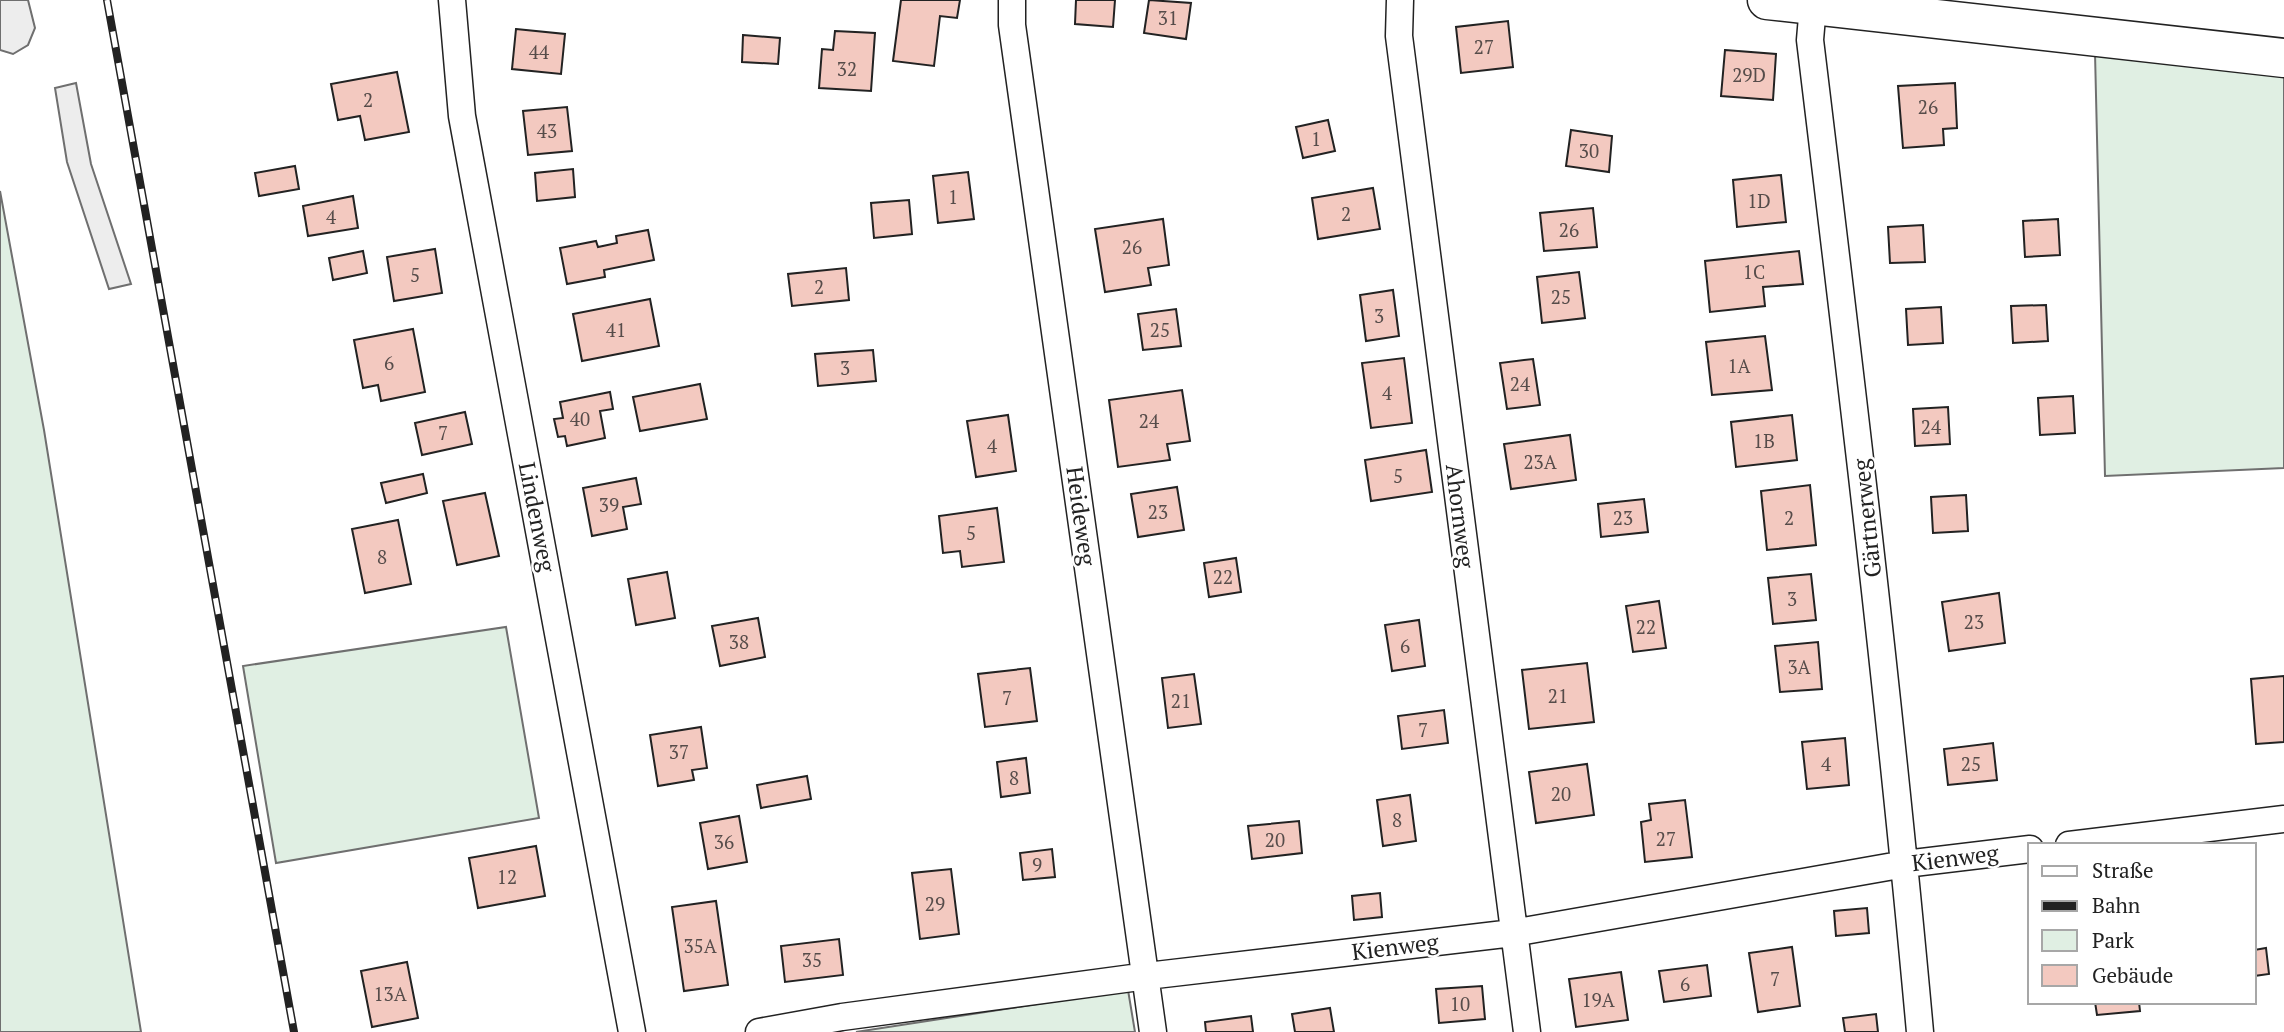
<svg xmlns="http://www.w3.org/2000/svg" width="2284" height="1032" font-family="'PT Serif',serif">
<rect width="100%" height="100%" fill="#fff"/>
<path fill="#e0efe3" stroke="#6f6f6f" stroke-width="2" d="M2095,53l189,22v393l-179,8z
M0,191l44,239 97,602h-141z
M506,627l33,191 -263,45 -33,-197z
M1128,990l7,42h-279z"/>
<path fill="#ededed" stroke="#6f6f6f" stroke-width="2" d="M0,0h28l7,28 -7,17 -15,9 -13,-4z
M76,83l15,81 40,120 -22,5 -42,-127 -12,-74z"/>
<path fill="#f3c9c0" stroke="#222" stroke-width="2" d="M901,0h59l-3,18 -17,-2 -6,50 -41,-5z
M1076,0h39l-2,27 -38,-3z
M1149,0l42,3 -5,36 -42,-6z
M1508,21l5,46 -52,6 -5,-46z
M516,29l49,5 -4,40 -49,-5z
M835,31l40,2 -4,58 -52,-3 3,-39 11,1z
M743,35l37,3 -2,26 -36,-2z
M1725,50l51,4 -3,46 -52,-4z
M397,72l12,60 -44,8 -5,-24 -22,4 -7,-36z
M1955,83l2,45 -14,1 1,16 -41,3 -5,-62z
M567,107l5,44 -44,4 -5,-44z
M1328,120l7,31 -32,7 -7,-31z
M1571,130l41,6 -3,36 -43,-6z
M295,166l4,23 -40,7 -4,-23z
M573,169l2,28 -38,4 -2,-28z
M968,172l6,47 -36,4 -5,-47z
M1781,175l5,47 -49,5 -4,-47z
M1373,188l7,41 -62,10 -6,-41z
M353,196l5,32 -50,8 -5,-30z
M909,200l3,34 -38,4 -3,-35z
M1593,208l4,39 -53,4 -4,-38z
M1163,219l6,46 -21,3 3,17 -46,7 -10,-63z
M2058,219l2,36 -35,2 -2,-36z
M1923,225l2,37 -35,1 -2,-36z
M648,230l6,30 -50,10 1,7 -38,7 -7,-36 36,-7 2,6 19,-4 -1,-7z
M435,249l7,44 -48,8 -7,-44z
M363,251l4,22 -34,7 -4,-22z
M1799,251l4,33 -40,3 2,19 -55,6 -5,-51z
M846,268l3,32 -57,6 -4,-32z
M1579,272l6,46 -43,5 -5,-46z
M1393,290l6,46 -33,5 -6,-46z
M650,299l9,47 -77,15 -9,-47z
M2046,305l2,36 -35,2 -2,-37z
M1941,307l2,36 -35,2 -2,-36z
M1176,309l5,37 -38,4 -5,-36z
M413,329l12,63 -44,9 -3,-16 -15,3 -9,-48z
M1765,336l7,54 -60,5 -6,-53z
M873,350l3,31 -58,5 -3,-32z
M1404,358l8,65 -41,5 -9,-65z
M1533,359l7,46 -33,4 -7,-46z
M700,384l7,35 -67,12 -7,-34z
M1182,390l8,51 -23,3 3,16 -52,7 -9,-67z
M610,392l3,17 -13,2 5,27 -38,8 -2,-10 -7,1 -4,-18 9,-1 -3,-16z
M2073,396l2,37 -35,2 -2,-37z
M1948,407l2,37 -35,2 -2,-37z
M465,412l7,32 -50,11 -7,-32z
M1008,415l8,56 -40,6 -9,-56z
M1792,415l5,45 -61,7 -5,-45z
M1570,435l6,45 -65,9 -7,-45z
M1426,450l6,42 -61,9 -6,-41z
M423,474l4,19 -41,10 -5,-20z
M636,478l5,26 -18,3 4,22 -35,7 -9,-48z
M1810,485l6,60 -49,5 -6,-59z
M1177,487l7,43 -46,7 -7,-43z
M485,493l14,63 -42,9 -14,-64z
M1966,495l2,36 -35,2 -2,-36z
M1644,499l4,33 -47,5 -3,-33z
M997,508l7,54 -42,5 -2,-16 -17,2 -4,-37z
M398,520l13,64 -46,9 -13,-64z
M1236,558l5,34 -32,5 -5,-34z
M667,572l8,46 -39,7 -8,-46z
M1811,574l5,46 -43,4 -5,-46z
M1999,593l6,50 -56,8 -7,-49z
M1659,601l7,47 -33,4 -7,-46z
M758,618l7,39 -45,9 -8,-40z
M1419,620l6,46 -33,5 -7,-46z
M1818,642l4,47 -42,3 -5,-46z
M1587,663l7,59 -65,7 -7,-59z
M1030,668l7,53 -52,6 -7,-53z
M1194,674l7,50 -33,4 -6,-50z
M2284,676v66l-28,2 -5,-65z
M1444,710l4,33 -46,6 -4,-33z
M701,727l6,41 -15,2 2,10 -36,6 -8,-51z
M1845,738l4,47 -42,4 -5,-47z
M1993,743l4,37 -49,5 -4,-36z
M1026,758l4,35 -29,4 -4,-35z
M1587,764l7,51 -58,8 -7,-51z
M807,776l4,23 -50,9 -4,-23z
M1410,795l6,46 -33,5 -6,-46z
M1685,800l7,57 -47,5 -4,-40 10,-2 -2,-16z
M739,816l8,46 -39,7 -8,-46z
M1299,821l3,32 -50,6 -4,-33z
M536,846l9,50 -67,12 -9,-50z
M1052,849l3,28 -32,3 -3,-27z
M951,869l8,65 -39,5 -8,-66z
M1380,893l2,24 -28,3 -2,-24z
M716,901l12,84 -44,6 -12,-84z
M1867,908l2,25 -33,3 -2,-25z
M839,939l4,36 -58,7 -4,-36z
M1792,947l8,59 -42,6 -9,-59z
M2266,948l3,26 -15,2v-26z
M407,962l11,56 -46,9 -11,-56z
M1707,965l4,31 -47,6 -5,-31z
M1621,972l7,48 -52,7 -7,-48z
M1482,986l3,33 -46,4 -3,-34z
M2095,1002h44l1,9 -43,4z
M1330,1008l4,24h-39l-3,-18z
M1876,1014l2,18h-33l-2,-14z
M1251,1016l2,16h-47l-1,-10z"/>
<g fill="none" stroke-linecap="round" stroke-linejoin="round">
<defs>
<path id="street" d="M452,0l10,116 170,916
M1012,0v25l141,1007
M1400,0l-1,36 128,996
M1813,5l-3,35c40,330 80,660 110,992
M2069,845l215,-26
M759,1032l83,-15 305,-41 366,-43 392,-69 125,-15"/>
<path id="primary" d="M1767,0l517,58"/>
</defs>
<use href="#street" stroke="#222" stroke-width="29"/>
<use href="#primary" stroke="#222" stroke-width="41"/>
<use href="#street" stroke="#fff" stroke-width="26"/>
<use href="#primary" stroke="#fff" stroke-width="38"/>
<defs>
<path id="rail" d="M107,0l187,1032"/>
</defs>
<use href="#rail" stroke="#222" stroke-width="8"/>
<use href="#rail" stroke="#fff" stroke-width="5" stroke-dasharray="16" stroke-linecap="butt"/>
</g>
<g text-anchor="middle" stroke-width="5" stroke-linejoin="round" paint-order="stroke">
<g font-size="19" fill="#564c4a">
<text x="1168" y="25">31</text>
<text x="1484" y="54">27</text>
<text x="539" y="59">44</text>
<text x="847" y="76">32</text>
<text x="1749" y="82">29D</text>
<text x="368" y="107">2</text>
<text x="1928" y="114">26</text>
<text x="547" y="138">43</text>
<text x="1316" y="146">1</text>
<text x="1589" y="158">30</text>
<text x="953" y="204">1</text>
<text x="1759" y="208">1D</text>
<text x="1346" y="221">2</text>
<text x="331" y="224">4</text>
<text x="1569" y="237">26</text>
<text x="1132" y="254">26</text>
<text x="1754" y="279">1C</text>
<text x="415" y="282">5</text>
<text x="819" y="294">2</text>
<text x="1561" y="304">25</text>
<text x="1379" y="323">3</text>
<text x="616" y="337">41</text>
<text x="1160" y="337">25</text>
<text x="389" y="370">6</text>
<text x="1739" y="373">1A</text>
<text x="845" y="375">3</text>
<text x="1520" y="391">24</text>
<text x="1387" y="400">4</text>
<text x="580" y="426">40</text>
<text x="1149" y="428">24</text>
<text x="1931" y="434">24</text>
<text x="443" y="440">7</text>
<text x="1764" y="448">1B</text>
<text x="992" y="453">4</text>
<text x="1540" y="469">23A</text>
<text x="1398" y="483">5</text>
<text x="609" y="512">39</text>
<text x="1158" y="519">23</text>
<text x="1623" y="525">23</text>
<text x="1789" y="525">2</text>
<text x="971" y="540">5</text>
<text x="382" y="564">8</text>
<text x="1223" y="584">22</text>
<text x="1792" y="606">3</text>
<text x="1974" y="629">23</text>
<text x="1646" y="634">22</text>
<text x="739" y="649">38</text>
<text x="1405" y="653">6</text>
<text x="1799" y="674">3A</text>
<text x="1558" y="703">21</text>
<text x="1007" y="705">7</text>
<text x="1181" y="708">21</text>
<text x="1423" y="737">7</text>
<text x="679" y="759">37</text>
<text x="1826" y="771">4</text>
<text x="1971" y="771">25</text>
<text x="1014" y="785">8</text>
<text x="1561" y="801">20</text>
<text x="1397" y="827">8</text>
<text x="1666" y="846">27</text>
<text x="1275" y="847">20</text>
<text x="724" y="849">36</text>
<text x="1037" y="872">9</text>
<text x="507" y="884">12</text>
<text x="935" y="911">29</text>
<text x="700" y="953">35A</text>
<text x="812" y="967">35</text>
<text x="1775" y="986">7</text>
<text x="1685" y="991">6</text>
<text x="390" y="1001">13A</text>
<text x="1598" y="1007">19A</text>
<text x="1460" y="1011">10</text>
</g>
<g font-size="23" fill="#222" stroke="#fff">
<text transform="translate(1081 516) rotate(82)" y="8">Heideweg</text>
<text transform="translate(1460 516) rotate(83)" y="8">Ahornweg</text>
<text transform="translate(537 517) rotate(79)" y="8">Lindenweg</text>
<text transform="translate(1867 518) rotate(-96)" y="8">Gärtnerweg</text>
<text transform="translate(1955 858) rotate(-7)" y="8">Kienweg</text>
<text transform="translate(1395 947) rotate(-7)" y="8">Kienweg</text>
</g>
</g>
<rect x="2028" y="843" width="228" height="161" fill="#ffffff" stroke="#a7a7a7" stroke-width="2"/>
<rect x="2042" y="866" width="35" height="10" fill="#ffffff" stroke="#a7a7a7" stroke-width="2"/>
<text x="2092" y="878" font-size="21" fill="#222222">Straße</text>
<rect x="2042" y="901" width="35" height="10" fill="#222222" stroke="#a7a7a7" stroke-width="2"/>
<text x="2092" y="913" font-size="21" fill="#222222">Bahn</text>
<rect x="2042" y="930" width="35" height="21" fill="#e0efe3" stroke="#a7a7a7" stroke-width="2"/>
<text x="2092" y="948" font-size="21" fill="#222222">Park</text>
<rect x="2042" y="965" width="35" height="21" fill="#f3c9c0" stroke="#a7a7a7" stroke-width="2"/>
<text x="2092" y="983" font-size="21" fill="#222222">Gebäude</text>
</svg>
